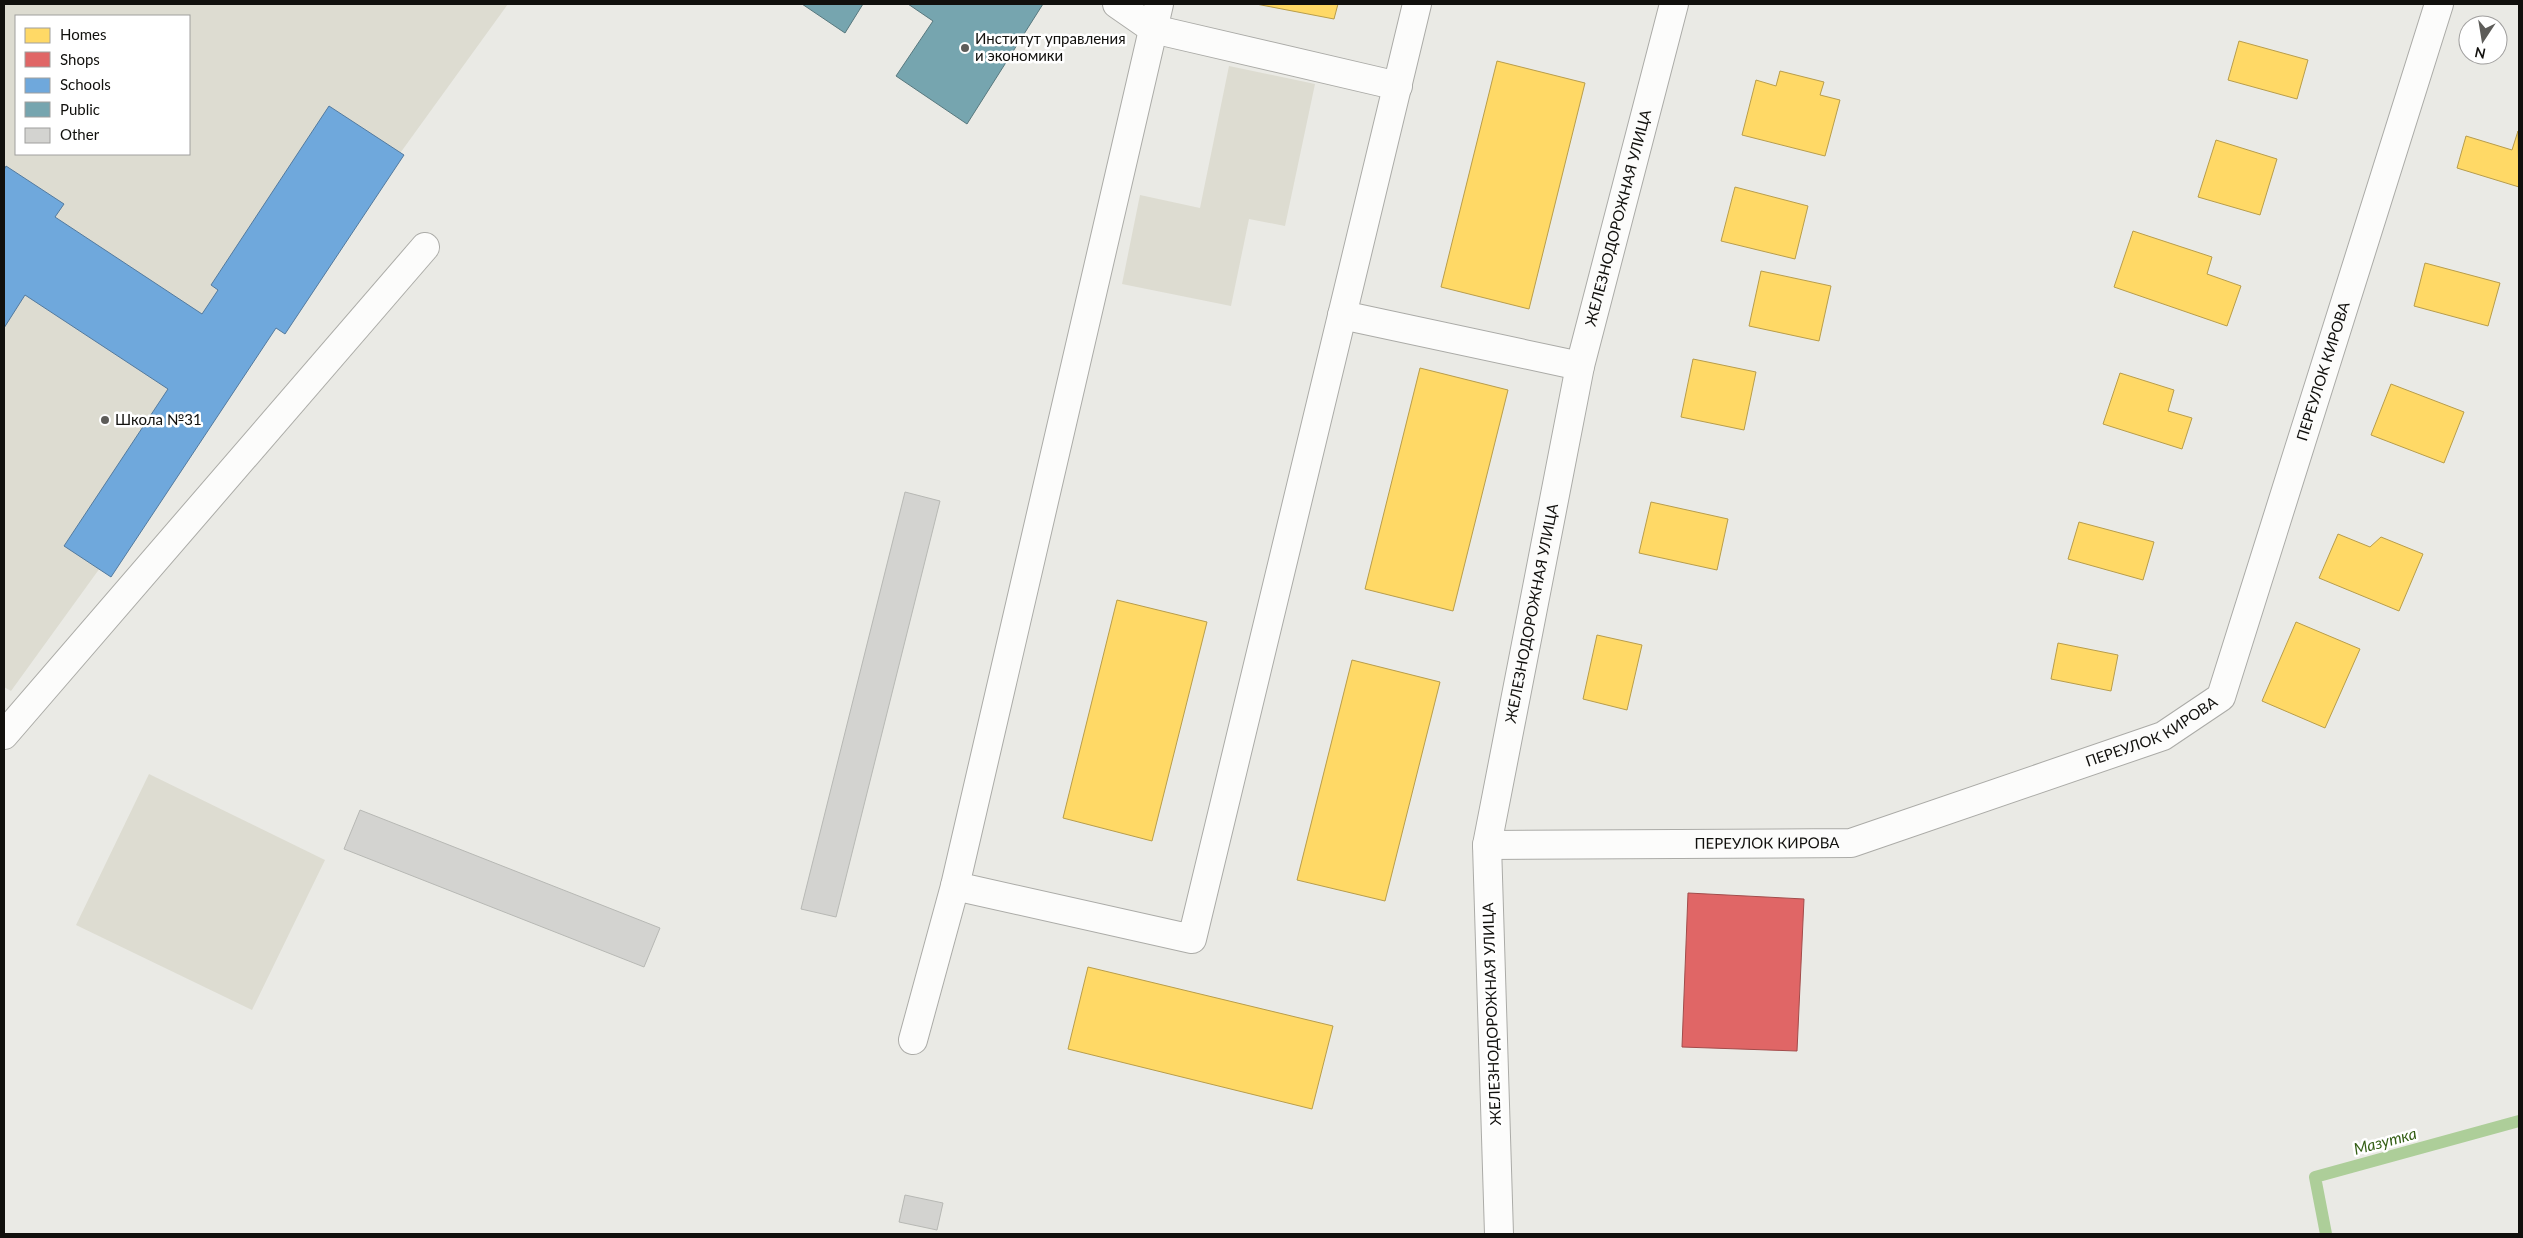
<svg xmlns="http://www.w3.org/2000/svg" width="2523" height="1238" font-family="Lato,sans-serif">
<rect width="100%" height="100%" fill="#eaeae5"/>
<path fill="#dddcd1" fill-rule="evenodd" d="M4,4h504l-497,687 -7,-4zM16,16h173v138h-173z
M1229,66l86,18 -30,142 -36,-7 -18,87 -109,-22 18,-89 60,13z
M149,774l176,86 -73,150 -176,-85z"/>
<path fill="#ffd966" stroke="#b89d4b" d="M1256,4h82l-4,15z
M2239,41l69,19 -11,39 -69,-19z
M1497,61l88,22 -56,226 -88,-22z
M1780,71l44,11 -4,13 20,5 -15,56 -83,-21 14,-55 20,6z
M2518,131l1,56 -62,-19 9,-32 46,14z
M2216,140l61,19 -17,56 -62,-18z
M1735,187l73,19 -13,53 -74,-18z
M2133,231l79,26 -5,17 34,12 -14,40 -113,-39z
M2425,263l75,20 -12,43 -74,-20z
M1761,271l70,15 -12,55 -70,-15z
M1693,359l63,13 -12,58 -63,-13z
M1420,368l88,22 -55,221 -88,-22z
M2120,373l54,17 -6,21 24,7 -10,31 -79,-25z
M2391,384l73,28 -20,51 -73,-28z
M1651,502l77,17 -11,51 -78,-17z
M2079,522l75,20 -11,38 -75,-21z
M2338,534l32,13 11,-10 42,17 -24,57 -80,-33z
M1117,600l90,22 -55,219 -89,-23z
M2296,622l64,27 -35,79 -63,-27z
M1597,635l45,10 -15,65 -44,-11z
M2058,643l60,12 -7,36 -60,-12z
M1352,660l88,22 -55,219 -88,-21z
M1088,967l245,59 -21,83 -244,-60z"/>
<path fill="#e06666" stroke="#a24c4b" d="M1688,893l116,6 -7,152 -115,-4z"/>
<path fill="#6fa8dc" stroke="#537a9e" d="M329,106l75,49 -119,179 -9,-6 -165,249 -47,-31 104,-157 -143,-94 -21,33v-158l2,-4 58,38 -9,13 147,97 16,-24 -7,-5z"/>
<path fill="#76a5af" stroke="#58787e" d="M802,4h61l-18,29z
M908,4h135l-76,120 -71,-48 37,-55z"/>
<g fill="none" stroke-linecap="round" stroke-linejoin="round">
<path stroke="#adce99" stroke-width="12" d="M2326,1234l-11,-57 204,-56"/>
</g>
<path fill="#d3d3d0" stroke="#b7b8b4" d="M905,492l35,9 -104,416 -35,-8z
M360,810l300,118 -16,39 -300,-118z
M905,1195l38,8 -6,27 -38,-8z"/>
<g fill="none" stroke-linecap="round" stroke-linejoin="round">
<defs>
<g id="minor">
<path d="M1117,4l36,25 245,57"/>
<path d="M1159,4l-204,882 237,53 225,-935"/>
<path d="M1342,315l238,51"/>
<path d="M4,735l421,-488"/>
<path id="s1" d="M1487,845l364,-2 312,-107 58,-39 218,-693"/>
<path d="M913,1040l42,-154"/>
<path id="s2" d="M1499,1234l-12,-389 93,-479 94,-362"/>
</g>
</defs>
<use href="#minor" stroke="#ababa7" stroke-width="30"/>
<use href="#minor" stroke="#fcfcfb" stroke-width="28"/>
</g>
<g fill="#5d5c59" stroke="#fff" stroke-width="2">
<circle cx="965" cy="48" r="5"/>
<circle cx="105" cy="420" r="5"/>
</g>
<g text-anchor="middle" stroke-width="5" stroke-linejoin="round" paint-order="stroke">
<g font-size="15" fill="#11100d" stroke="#fff" text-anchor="start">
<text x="975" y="44">Институт управления<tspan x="975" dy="17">и экономики</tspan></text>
<text x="115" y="425">Школа №31</text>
</g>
<g font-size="15" fill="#11100d" stroke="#fff">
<text dy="5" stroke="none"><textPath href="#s2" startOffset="1030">ЖЕЛЕЗНОДОРОЖНАЯ УЛИЦА</textPath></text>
<text dy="5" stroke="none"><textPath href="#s1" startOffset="1105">ПЕРЕУЛОК КИРОВА</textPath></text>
<text dy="5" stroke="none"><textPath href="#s2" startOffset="625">ЖЕЛЕЗНОДОРОЖНАЯ УЛИЦА</textPath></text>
<text dy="5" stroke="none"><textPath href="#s1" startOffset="685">ПЕРЕУЛОК КИРОВА</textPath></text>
<text dy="5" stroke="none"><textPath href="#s1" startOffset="280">ПЕРЕУЛОК КИРОВА</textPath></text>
<text transform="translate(1492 1014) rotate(-92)" y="5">ЖЕЛЕЗНОДОРОЖНАЯ УЛИЦА</text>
</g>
<g font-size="16" font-style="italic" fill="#335e14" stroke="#fff">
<text transform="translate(2385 1141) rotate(-15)" y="6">Мазутка</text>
</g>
</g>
<rect width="2523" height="1238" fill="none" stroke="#11100d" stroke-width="10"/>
<rect x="15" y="15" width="175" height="140" fill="#ffffff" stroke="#a09f9e"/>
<rect x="25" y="28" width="25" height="15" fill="#ffd966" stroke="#a09f9e"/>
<text x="60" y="40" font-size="15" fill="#11100d">Homes</text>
<rect x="25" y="52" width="25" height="15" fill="#e06666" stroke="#a09f9e"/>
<text x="60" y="65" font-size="15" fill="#11100d">Shops</text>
<rect x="25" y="78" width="25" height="15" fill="#6fa8dc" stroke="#a09f9e"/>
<text x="60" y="90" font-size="15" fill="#11100d">Schools</text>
<rect x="25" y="102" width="25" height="15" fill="#76a5af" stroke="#a09f9e"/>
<text x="60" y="115" font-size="15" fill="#11100d">Public</text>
<rect x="25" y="128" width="25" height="15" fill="#d3d3d0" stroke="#a09f9e"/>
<text x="60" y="140" font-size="15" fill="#11100d">Other</text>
<g transform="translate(2483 40) rotate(192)"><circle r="24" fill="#ffffff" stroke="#a09f9e"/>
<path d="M0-4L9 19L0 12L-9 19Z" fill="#5d5c59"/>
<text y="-8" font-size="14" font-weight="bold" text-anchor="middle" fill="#11100d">N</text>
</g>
</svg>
